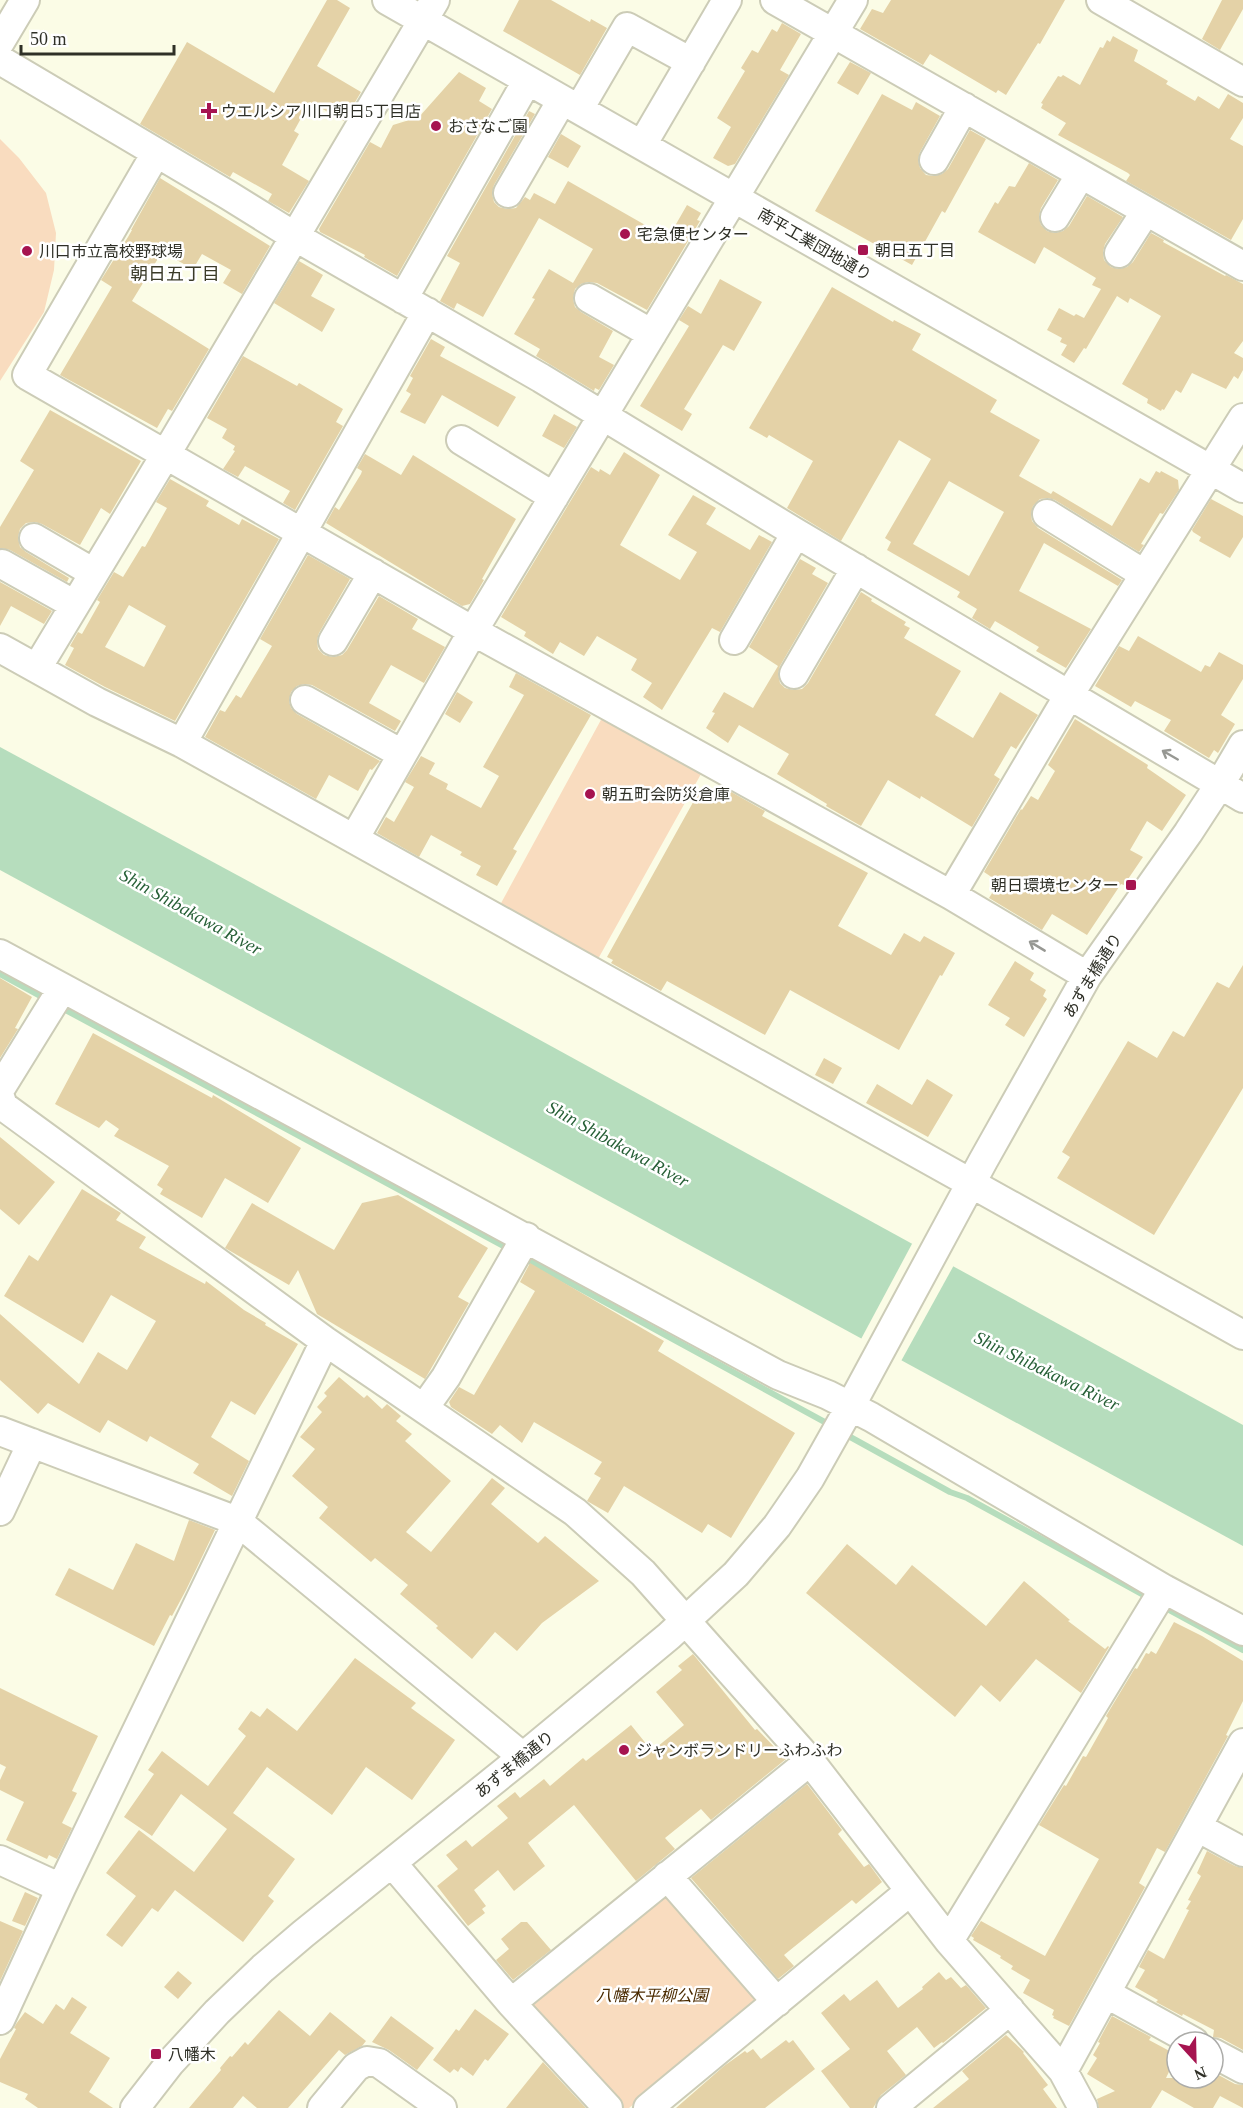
<svg xmlns="http://www.w3.org/2000/svg" width="1243" height="2108" font-family="'Times New Roman','Noto Sans JP',serif">
<rect width="100%" height="100%" fill="#fbfce6"/>
<path fill="#f9dcbf" d="M0,139l19,19 27,35 10,40 -2,37 -10,42 -44,69z
M602,718l99,56 -103,185 -98,-54z
M662,1893h8l90,108 -131,107h-9l-88,-100v-9z"/>
<path fill="#b6ddbd" d="M0,747l383,207 860,471v121l-1243,-676z"/>
<path fill="#fbfce6" d="M913,1242l41,23 -54,98 -40,-22z"/>
<g fill="none" stroke-linecap="round" stroke-linejoin="round">
<path stroke="#b6ddbd" stroke-width="6" d="M0,974l46,25
M60,1007l451,243
M522,1257l310,169
M843,1433l107,59 17,6 184,101
M1162,1606l81,44"/>
</g>
<path fill="#e4d2a7" fill-rule="evenodd" d="M327,0h10l13,8 -33,58 44,26 -17,29 -34,-19 -16,29 5,3 -17,31 27,16 -20,32 -21,-12 4,-7 -39,-22 -3,5 -90,-53 47,-82 87,51z
M519,0h32l39,22 1,-3 16,9 -27,47 -77,-44z
M891,0h174l-25,44 -2,-1 -32,52 -8,-5 -2,3 -66,-39 -7,11 -63,-36 12,-20 11,4z
M1222,0h21v9l-23,41 -18,-11z
M782,23l19,11 -21,36 9,5 -54,89 -7,2 -15,-8 18,-31 -14,-9 28,-47 -4,-3 11,-18 6,3 14,-24 5,3z
M1113,36l25,14 -4,11 34,20 -2,3 29,17 3,-5 21,13 9,-15 15,9v15l-13,21 13,7v73l-12,21 -105,-59 4,-6 -2,-2 -70,-38 8,-12 -25,-15 2,-4 -2,-1 17,-27 3,1 2,-2 17,10 20,-38 3,1 4,-8 3,2z
M850,62l21,11 -13,22 -21,-12z
M459,72l27,16 -7,13 13,8 -95,167 -33,-19 1,-2 -45,-23 -1,-3 51,-87 11,6 12,-23 26,-8z
M882,94l30,16 4,-8 24,14 -20,36 -2,8 2,8 6,7 8,1 8,-2 6,-5 22,-39 16,9 -41,74 -3,-2 -30,54 -97,-54z
M529,111l6,3 -41,71 -2,9 2,8 5,5 8,2 9,-1 9,-11 5,3 4,-7 21,11 13,-23 100,57 19,-33 14,8 -4,7 3,1 -53,89 -50,-27 -9,-1 -7,2 -6,5 -2,10 2,8 6,5 32,19 -14,26 15,8 -15,25 -4,-2 -1,3 -58,-35 4,-7 -26,-15 21,-35 -3,-1 17,-29 24,14 20,-34 -54,-31 -56,99 -26,-14 -3,6 -14,-8 20,-38 -13,-7z
M561,134l20,12 -13,22 -20,-11z
M1029,163l29,17 -17,28 -2,8 2,9 6,6 8,2 8,-2 6,-5 18,-30 36,21 -18,27 -2,8 1,8 7,7 8,2 8,-2 6,-5 18,-29 13,7 -1,2 62,34 1,-1 17,9v57l-9,12 9,5v12l-5,9 -4,-3 -8,13 -34,-16 -11,20 -5,-3 -12,20 -2,-1 -1,2 -14,-8 1,-4 -26,-15 39,-68 -31,-18 -2,5 -11,-7 -31,53 -2,-1 -10,15 -13,-8 6,-10 -7,-3 2,-4 -15,-8 12,-22 15,8 2,-2 8,4 17,-29 -9,-4 4,-7 -52,-31 -9,17 -57,-32 17,-30 3,2 11,-18 6,1z
M160,178l110,68 -28,48 -19,-11 8,-13 -29,-16 -9,15 -31,-17 -30,49 77,48 -31,52 -6,10 -4,-2 -11,19 -97,-53 52,-88 -11,-7 27,-43 4,-7h-1z
M299,261l24,14 -12,21 24,13 -13,23 -48,-29z
M720,279l42,23 -28,49 -11,-6 -39,64 8,5 -10,17 -42,-25 49,-80 -10,-6 9,-14 13,8z
M832,287l61,35 1,-2 27,14 -9,16 85,50 -7,12 50,28 -21,36 32,18 2,-3 59,35 28,-48 9,5 7,-12 4,2 1,-2 17,9 1,10 -16,24 -3,-1 -19,31 3,1 -5,7 -84,-52 -7,-2 -8,1 -7,7 -2,8 1,7 6,7 84,52 -4,6 -74,-43 -25,48 72,38 -25,39 -30,-17 3,-4 -44,-26 -5,8 -18,-11 5,-9 -20,-12 3,-5 -73,-42 4,-8 -6,-4 46,-79 -32,-19 -58,101 -54,-33 26,-47 -44,-26 -2,3 -18,-10zM949,481l55,31 -35,64 -56,-32z
M431,339l14,8 -5,9 76,41 -18,30 -56,-32 -17,29 -25,-12 11,-18 -5,-3 7,-13 -3,-2z
M243,356l54,30 2,-3 44,26 -7,13 7,4 -48,84 -12,-7 7,-12 -45,-25 -7,11 -15,-8 12,-18 -2,-1 2,-4 -13,-8 5,-9 -20,-11z
M50,410l91,51 -31,53 -9,-6 -21,37 -38,-21 -7,-2 -9,1 -6,6 -2,8 2,10 6,5 43,26 -2,4 -57,-32 -10,-2v-21l34,-57 -14,-9z
M554,414l23,13 -13,21 -22,-12z
M624,452l36,23 -40,70 60,35 17,-28 -29,-17 25,-40 23,13 -10,16 44,26 9,-15 13,7 -52,90 -8,-4 -50,82 -19,-13 9,-14 -21,-13 6,-11 -40,-23 -13,20 -24,-14 -7,12 -29,-18 2,-4 -25,-15 90,-150 8,5 1,-3 10,6z
M365,454l36,21 12,-20 103,64 -34,60 2,1 -14,24 -8,2 -136,-83 9,-16 4,3 22,-36 1,-3 -5,-3z
M170,479l39,22 -3,5 33,19 3,-6 37,20 -104,182 -70,-34 -40,-22 9,-17 -4,-2 8,-14 4,2 18,-32 -3,-2 17,-28 9,5 19,-31 3,1 22,-39 -11,-6zM129,605l37,21 -22,41 -39,-20z
M1211,499l32,17v21l-13,21 -31,-17 2,-4 -8,-5 -1,-2z
M308,555l42,24 -31,54 -2,7 1,9 6,6 9,2 9,-2 5,-5 32,-54 39,23 -6,10 33,18 -21,36 -33,-18 -22,38 32,18 -6,10 -83,-46 -7,-1 -8,2 -6,6 -2,9 2,7 6,6 83,47 -8,9 -2,-1 -12,22 -29,-16 -13,24 -111,-62 15,-27 5,2 11,-17 5,3 31,-52 -12,-7z
M800,559l16,9 -4,6 16,9 -48,83 -2,8 2,9 5,5 9,2 8,-1 6,-6 53,-91 11,7 -1,2 35,21 -2,3 6,3 -6,10 57,33 -26,44 38,23 27,-46 38,23 -22,34 -5,-3 -17,29 6,4 -28,48 -51,-31 -1,3 -32,-19 -27,46 -35,-20 1,-2 -50,-30 12,-20 -50,-29 -11,18 -22,-15 9,-15 -3,-1 12,-20 29,16 25,-42 -29,-19z
M0,582l52,29 -8,13 -33,-18 -11,20z
M1138,636l63,36 4,-7 5,2 9,-15 24,13v14l-22,36 14,9 -17,29 -4,-3 -5,8 -45,-27 7,-11 -36,-19 -4,6 -36,-21 24,-40 10,5z
M516,673l75,42 -78,134 4,2 -20,35 -21,-11 5,-9 -21,-11 2,-3 -31,-17 -12,22 -42,-24 9,-16 8,5 20,-35 -9,-5 16,-26 14,7 -6,11 19,10 -2,5 35,19 18,-32 -16,-9 41,-72 -15,-8z
M457,692l16,10 -13,21 -15,-9z
M1075,719l73,46 -1,3 39,27 -24,36 -15,-10 -17,29 13,7 -19,28 -3,-1 -34,51 -35,-21 -10,16 -53,-32 10,-16 -15,-10 37,-63 1,1 9,-14 7,4 17,-29 -7,-6z
M701,788l19,11 6,-10 39,22 -3,5 106,57 -30,53 53,29 13,-22 16,9 4,-6 31,17 -13,23 -2,-1 -41,75 -109,-60 -25,45 -98,-54 -6,10 -50,-28 2,-3 -6,-3z
M1015,961l19,12 -4,7 16,10 -3,6 4,3 -23,38 -19,-12 5,-7 -22,-13z
M1243,965v123l-89,147 -97,-57 13,-21 -8,-5 66,-111 29,17 16,-27 11,6 33,-55 12,6z
M0,978l32,19 -17,31 3,1 -18,29z
M93,1033l119,65 1,-3 88,53 -33,55 -43,-25 -23,40 -42,-24 3,-5 -6,-4 12,-19 -55,-30 5,-7 -13,-9 -7,8 -44,-24z
M824,1058l18,10 -9,16 -18,-9z
M927,1079l26,16 -25,42 -62,-34 11,-19 35,21z
M0,1137l55,45 -36,43 -19,-16z
M82,1189l39,24 -5,7 30,17 -7,11 66,36 1,-3 38,29 22,13 -1,2 33,19 -43,71 -24,-14 -20,36 38,24 -17,35 -39,-23 6,-9 -49,-28 -3,6 -39,-22 -8,13 -52,-30 -10,11 -38,-34v-66l79,70 19,-32 29,18 29,-49 -45,-26 -28,48 -79,-47 25,-41 9,6z
M398,1195l90,53 -30,49 11,6 -44,76 -108,-65 -19,-44 -9,15 -64,-37 27,-45 82,47 28,-47z
M530,1263l134,78 -6,10 137,82 -64,105 -23,-14 -6,9 -78,-47 -16,27 -21,-12 14,-23 -7,-4 8,-12 -68,-40 -12,21 -22,-18 -8,9 -41,-27 -2,-5 10,-15 15,8 61,-104 -15,-9z
M339,1377l25,21 3,-3 15,14 5,-5 14,12 -5,5 16,13 -7,7 46,40 -45,51 25,20 61,-74 13,10 -14,16 47,39 7,-7 54,45 -57,42 -25,28 -22,-19 -23,27 -36,-31 2,-2 -38,-32 8,-9 -33,-27 -4,4 -52,-44 9,-11 -36,-31 23,-27 -15,-12 22,-25 -5,-5 10,-11 -3,-3z
M189,1520l26,10 -29,60 -14,26 -2,-1 -16,31 -99,-51 14,-27 44,22 23,-47 38,18z
M847,1544l49,41 16,-20 74,61 38,-45 46,39 -2,1 37,28 3,-3 1,1 -28,46 -45,-34 -36,43 -19,-17 -26,32 -149,-124z
M1174,1622l28,14 41,25v40l-17,34 2,1 -63,116 -8,-4 -18,35 6,4 -76,139 -16,-8 1,-2 -2,-1 2,-5 -31,-17 7,-13 -19,-11 2,-3 -13,-8 1,-2 -28,-16 1,-2 -3,-2 10,-15 64,35 54,-97 -60,-34 25,-40 2,1 17,-30 3,1 22,-39 -2,-2 29,-48 2,1 9,-16 3,1 2,-3 5,3z
M693,1654l62,76 2,-1 29,30 -75,61 -10,-11 -36,29 10,11 -39,32 -62,-76 -46,38 17,23 -31,25 -16,-21 -24,20 12,16 -4,3 3,4 -17,13 -31,-40 21,-17 -12,-14 20,-15 6,7 36,-29 -11,-12 18,-14 5,6 24,-19 6,7 33,-28 3,3 45,-36 21,26 32,-26 -28,-33 26,-22 -4,-4z
M355,1658l61,45 -5,5 44,32 -43,60 -46,-33 -34,48 -65,-48 -34,46 62,46 -27,37 6,5 -31,41 -68,-52 -17,22 -6,-4 -30,39 -16,-12 30,-39 -30,-23 33,-43 55,42 33,-43 -46,-35 -29,42 -28,-19 30,-43 -6,-4 14,-19 46,35 38,-50 -8,-7 13,-18 9,6 7,-9 30,23z
M0,1688l98,48 -26,55 5,2 -15,30 10,5 -15,31 -8,-4 -2,4 -41,-19 18,-38 -24,-12v-10l6,-13 -6,-3z
M807,1784l35,46 -4,4 26,33 5,-3 13,18 -26,22 -4,-4 -68,55 10,11 -16,13 -87,-101z
M1207,1851l28,15 8,2v182l-22,-12 -8,-1 1,-7 -31,-16 -1,2 -26,-14 2,-2 -23,-13 10,-17 -6,-3 9,-17 16,9 25,-49 -3,-1 5,-8 -3,-1 13,-24 -4,-3z
M25,1892l13,6 -13,28 -13,-5z
M0,1921l23,10 -23,50z
M521,1922h6l24,28 -38,30 -17,-20 13,-11 -8,-10z
M178,1971l14,12 -14,16 -14,-12z
M939,1972l7,8 5,-3 10,11 5,-3 20,23 -43,35 -1,-1 -8,6 -17,-21 -30,24 19,24 -25,20 -8,13h-23l-29,-37 29,-22 -29,-36 23,-19 6,7 27,-21 21,28 25,-19 -1,-2z
M72,1997l15,10 -17,26 40,25 -21,34 24,16h-75l-13,-9 3,-5 -28,-12v-23l16,-30 -2,-1 2,-4 9,-12 18,12 13,-20 8,6z
M475,2009l34,25 -21,27 -3,-2 -12,17 -12,-9 -3,5 -4,-3 -4,4 -17,-13 23,-31 3,2z
M279,2010l31,26 20,-24 36,29 -4,5 -17,9 -6,-5 -51,58h-31l-14,-12 -10,12h-44l32,-38 -1,-2 10,-12 2,1 13,-15 3,3z
M391,2016l43,32 -17,22 -28,-20 -17,-8z
M1112,2016l39,21 -2,3 28,15 -11,23h47v-6l22,12 8,1v23l-23,-12 -7,12h-19l-32,-18 -11,18h-52l-2,-9 18,-8 -28,-17 10,-16 -4,-3 7,-12 -2,-1z
M1006,2035l18,17 -1,1 25,32 -5,4 14,19h-124l36,-29 -7,-8z
M786,2040l3,3 4,-3 22,29 -50,39h-89l48,-42 21,-15 2,2 6,-4 8,10z
M543,2062l43,46h-80z"/>
<g fill="none" stroke-linecap="round" stroke-linejoin="round">
<defs>
<path id="minor" d="M387,0l856,488
M775,0l468,266
M1101,0l142,82
M0,42l25,-42
M0,60l228,135 66,41 247,142 255,155 447,265
M579,109l48,-82 64,35
M642,145l85,-145
M156,153l-129,222 446,256 478,264 136,81
M934,160l30,-53
M508,193l54,-93
M1055,217l26,-43
M1119,253l27,-42
M589,298l63,36
M403,299l124,-218
M461,440l93,57
M1047,514l97,60
M34,538l60,35
M2,564l73,41
M734,640l62,-107
M333,641l40,-68
M0,648l97,54 85,41 1061,592
M37,668l129,-214 269,-454
M794,674l62,-106
M305,700l97,54
M182,743l245,-431
M354,839l119,-208 380,-631
M951,895l118,-200 174,-277
M0,954l778,421 50,20 43,22 293,172 79,42
M0,1089l62,-100
M0,1097l3,9 322,235 250,171 68,61 167,188 139,180 114,130 20,37
M424,1408l22,-31 80,-140
M0,1431l237,90 286,236
M0,1511l32,-68
M1197,1827l46,25
M0,1860l61,28
M392,1863l119,140 97,105
M667,1876l110,126
M949,1941l215,-352
M1107,1994l87,48
M511,2003l299,-242
M0,2020l61,-132 264,-547
M1213,2053l30,16
M1063,2071l180,-328
M135,2108l35,-45 47,-51 46,-44 40,-34 220,-177 146,-121 67,-62 41,-48 33,-48 40,-71 133,-246 104,-185 101,-143 32,-49 23,-39
M322,2108l34,-41 11,-6 12,2 63,45
M648,2108l261,-216
M891,2108l119,-98"/>
</defs>
<use href="#minor" stroke="#ccccb7" stroke-width="32"/>
<use href="#minor" stroke="#fff" stroke-width="28"/>
</g>
<defs><path id="oneway-shaft" d="M-6 0H5M1.5-3L5.5 0L1.5 3" fill="none" stroke-width="1.6" stroke-linecap="round" stroke-linejoin="round" transform="scale(1.5)"/></defs>
<g stroke="#979893">
<use href="#oneway-shaft" transform="translate(1170 755) rotate(-150)"/>
<use href="#oneway-shaft" transform="translate(1037 946) rotate(-149)"/>
</g>
<g fill="#a61450" stroke="#fff" stroke-width="2">
<path d="M206 102h6v6h6v6h-6v6h-6v-6h-6v-6h6z"/>
<circle cx="436" cy="126" r="6"/>
<circle cx="625" cy="234" r="6"/>
<rect x="857" y="244" width="12" height="12" rx="3"/>
<circle cx="27" cy="251" r="6"/>
<circle cx="590" cy="794" r="6"/>
<rect x="1125" y="879" width="12" height="12" rx="3"/>
<circle cx="624" cy="1750" r="6"/>
<rect x="150" y="2048" width="12" height="12" rx="3"/>
</g>
<g text-anchor="middle" stroke-width="5" stroke-linejoin="round" paint-order="stroke">
<g font-size="16" fill="#2f3027" stroke="#fff" text-anchor="start">
<text x="221" y="117">ウエルシア川口朝日5丁目店</text>
<text x="448" y="132">おさなご園</text>
<text x="637" y="240">宅急便センター</text>
<text x="875" y="256">朝日五丁目</text>
<text x="39" y="257">川口市立高校野球場</text>
<text x="602" y="800">朝五町会防災倉庫</text>
<text x="1119" y="891" text-anchor="end">朝日環境センター</text>
<text x="636" y="1756">ジャンボランドリーふわふわ</text>
<text x="168" y="2060">八幡木</text>
</g>
<g font-size="16" fill="#2f3027" stroke="#fff">
<text transform="translate(815 244) rotate(30)" y="6">南平工業団地通り</text>
<text transform="translate(1092 975) rotate(-58)" y="6">あずま橋通り</text>
<text transform="translate(514 1764) rotate(-39)" y="6">あずま橋通り</text>
</g>
<g font-size="16" font-style="italic" fill="#4b2b00" stroke="#fff">
<text x="652" y="2001">八幡木平柳公園</text>
</g>
<g font-size="18" fill="#3a3a28" stroke="#fff">
<text x="175" y="280">朝日五丁目</text>
</g>
<g font-size="18" font-style="italic" fill="#265f36" stroke="#fff">
<text transform="translate(191 912) rotate(29)" y="6">Shin Shibakawa River</text>
<text transform="translate(618 1144) rotate(29)" y="6">Shin Shibakawa River</text>
<text transform="translate(1047 1371) rotate(26)" y="6">Shin Shibakawa River</text>
</g>
</g>
<g transform="translate(1195 2060) rotate(158)"><circle r="28" fill="#ffffff" stroke="#acaca9" stroke-width="1.5"/>
<path d="M0-4.5L10 22L0 15L-10 22Z" fill="#a61450"/>
<text y="-9" font-size="16" font-weight="bold" text-anchor="middle" fill="#2f3027">N</text>
</g>
<path d="M21 45v9h153v-9" fill="none" stroke="#2f3027" stroke-width="3"/>
<text x="30" y="45" font-size="18" fill="#2f3027" stroke="#ffffff" stroke-width="4.5" paint-order="stroke">50 m</text>
</svg>
